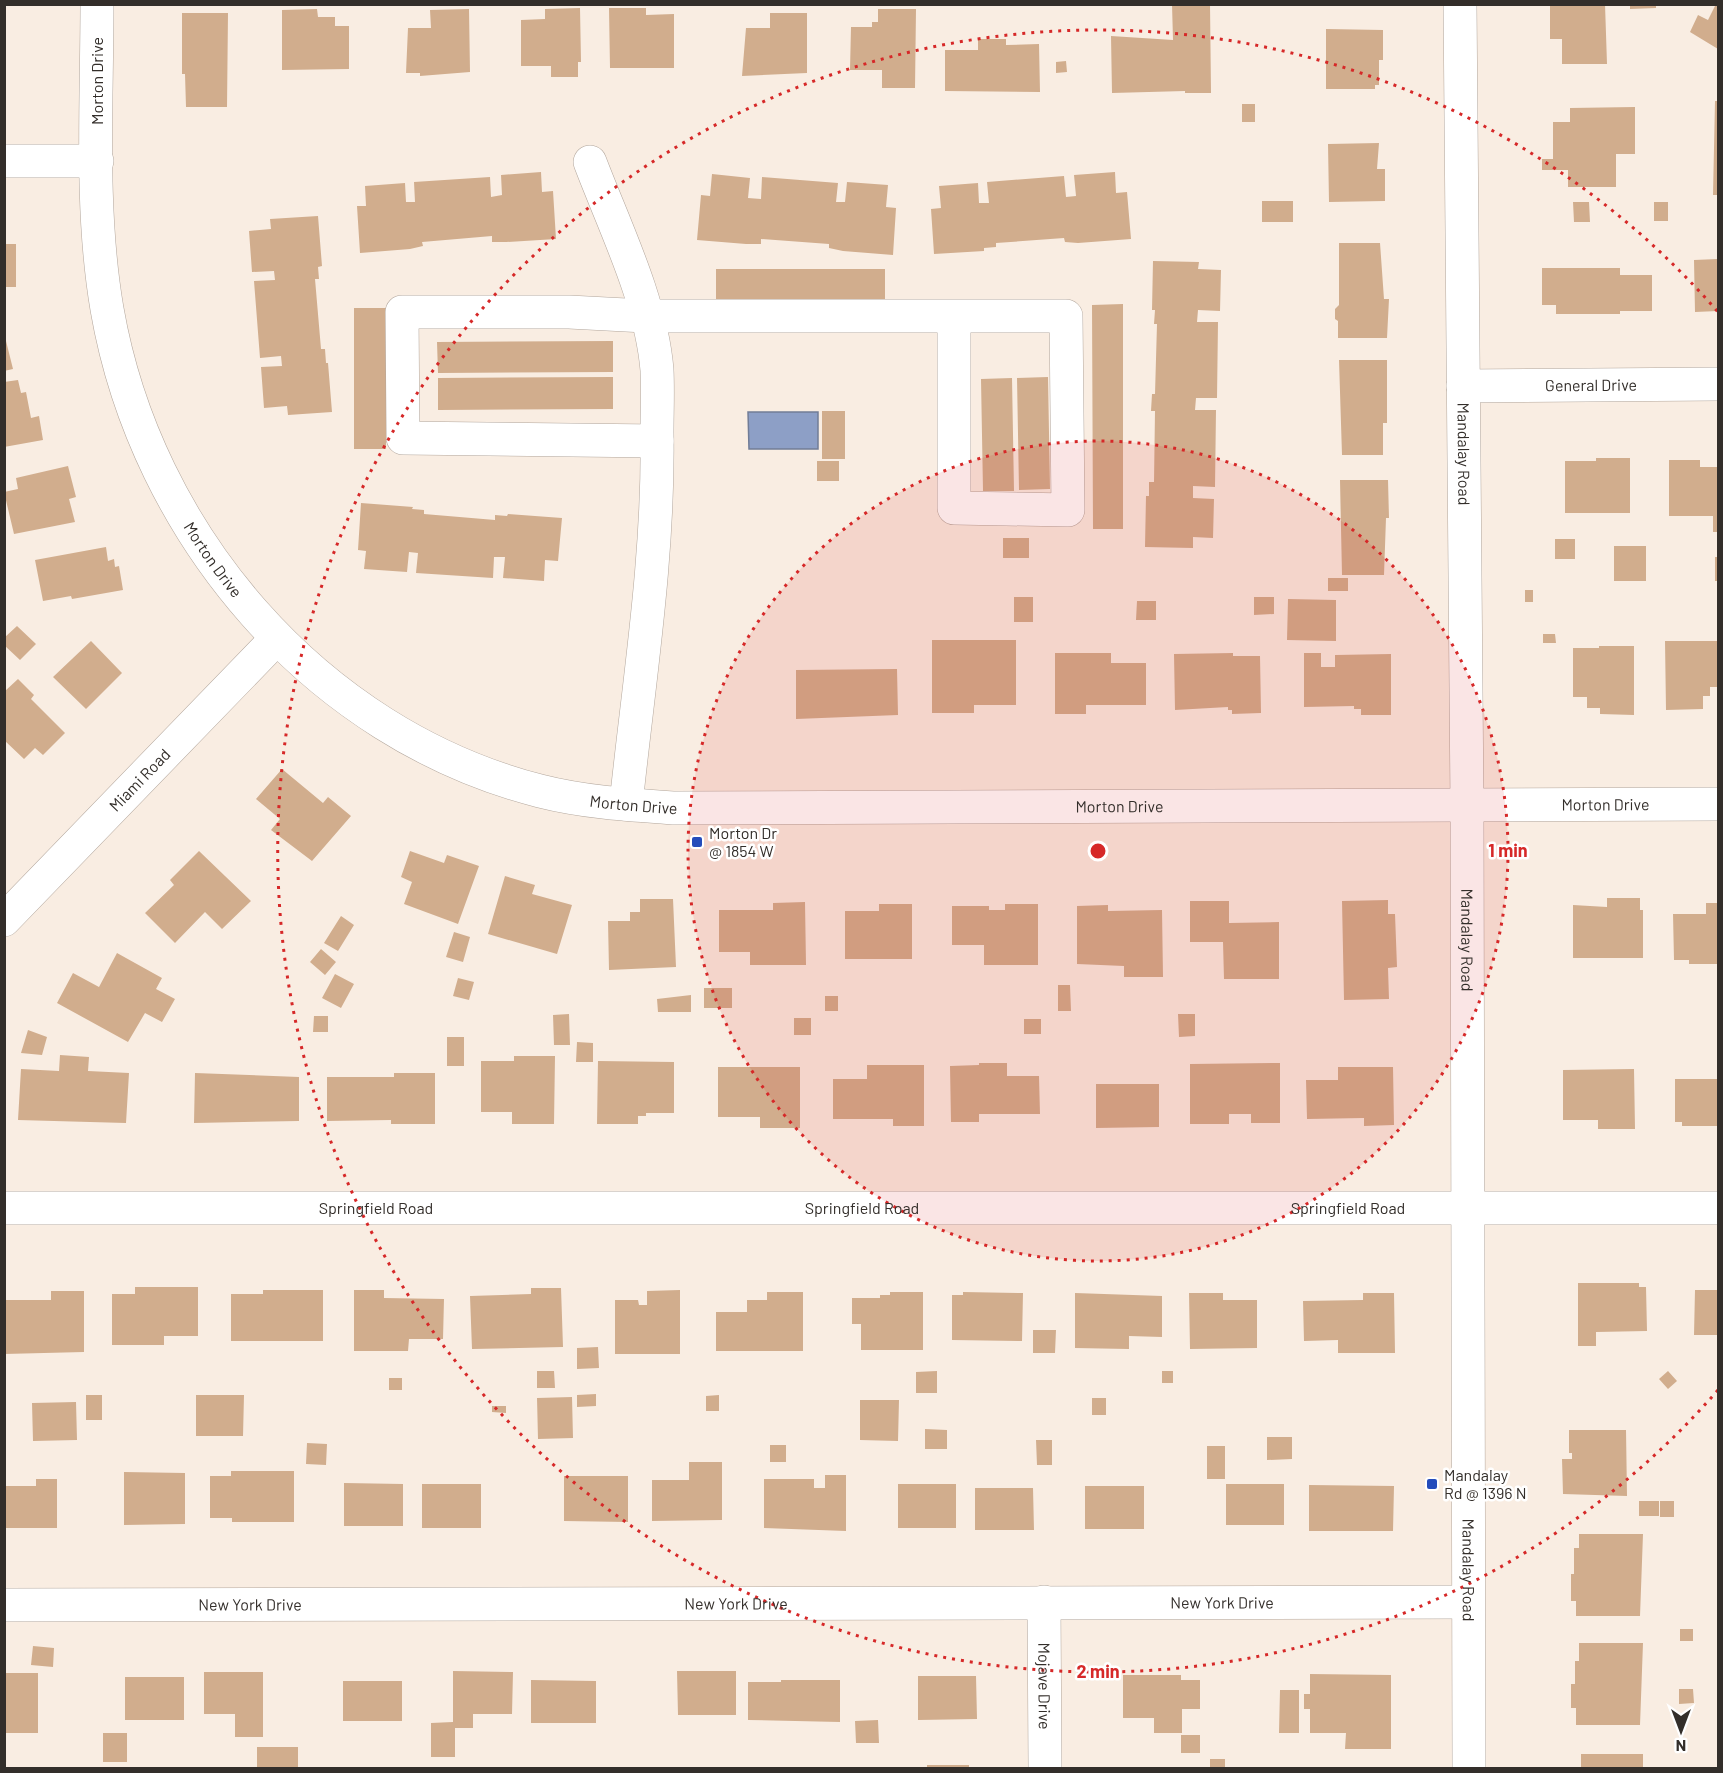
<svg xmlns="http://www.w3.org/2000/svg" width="1723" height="1773" font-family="Barlow,sans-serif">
<rect width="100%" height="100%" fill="#f9ede2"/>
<path fill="#8d9fc6" stroke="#727d97" stroke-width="1.5" d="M818,412v37h-69l-1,-37z"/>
<path fill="#d1ad8d" d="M1172,4h38l1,89h-26v-2l-73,2 -1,-57 62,4z
M1550,4h55l2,60h-45v-25h-12z
M1630,4h26v4l-26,1z
M1716,4h2v45l-28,-17 8,-17 10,5z
M580,8l1,54h-3v15h-27v-11h-30v-46l24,-1v-10z
M609,8h37v7l28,-1v54h-64z
M317,9l1,8h17v9h14v43l-67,1v-60z
M469,9l1,63 -50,4v-3h-14l2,-45h23l-1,-18z
M878,9h38l-1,79h-33v-18h-32l1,-43h21v-5h6z
M182,13h46l-1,94h-41l-1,-33h-3z
M770,13h37v60l-65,3 4,-48h24z
M1326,29l57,1v30h-4v25h-4v4h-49z
M978,39h28v6l33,-1 1,48 -95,-1v-41h33z
M1066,61l1,11 -11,1v-11z
M1715,101h3v94h-5z
M1242,104h13v18h-13z
M1635,107v47h-19v33h-48v-17h-26v-11h11v-37h17v-14z
M1379,143l-2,26h8v32l-56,1 -1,-58z
M541,172l1,20 11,-1 3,48 -50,3h-14v-6l-70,6 1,4 -13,3 -50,4 -3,-47h9l-1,-20 40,-3 1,19h9l-1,-20 76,-5 1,20 11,-2 -1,-20z
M1115,172l1,21 11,-1 4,47 -53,4 -13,-1 -1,-4 -68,5v4l-12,1v3l-50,3 -3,-45 10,-1 -2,-22 39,-3 1,20h10l-2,-21 77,-6 2,21 10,-1 -2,-21z
M712,174l38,4 -2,20 13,1 1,-22 76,6 -2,19h9l2,-20 41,3 -2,22 10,1 -3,47 -50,-4 -14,-3v-4l-68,-5v5h-15l-49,-4 4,-45 9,1z
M1262,201h31v21h-31z
M1573,202h16l1,20h-16z
M1654,202h14v19h-14z
M318,216l4,50 -4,1 1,12h-4l6,70h4l1,14h2l4,49 -44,3 -1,-9 -23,2 -3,-41 21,-1 -1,-10 -21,2 -6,-77 21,-1 -1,-9 -22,1 -3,-41 22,-2 -1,-10z
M1339,243h41l4,56h5l-2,39h-49v-17l-3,-2v-10l4,-4z
M4,244h12v43h-12z
M1718,259v52l-23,1 -1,-52z
M1153,261l46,1 -1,7 23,1 -1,41 -22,-1 -1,12h21l-1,76h-21l-1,12h21l-1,77 -22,-1v12l21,1 -1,39 -20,-1v11l-48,-1 1,-51h3v-14h5l1,-71h-4l1,-17h3l2,-70h-3l1,-14h-3z
M1542,268h78v7h32v36h-32v3h-64v-9h-14z
M716,269h169v32h-169z
M1123,304v225h-30l-1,-224z
M354,308h32v141h-32z
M4,333l9,36 -9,2z
M613,341v31l-175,1 -1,-31z
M1339,360h48v63h-4v32h-41z
M613,377v32l-175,1v-32z
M1048,377l2,112 -31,1 -2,-112z
M1012,378l2,113h-31l-2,-112z
M18,380l3,13 5,-1 5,26 8,-2 4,24 -39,7v-65z
M822,411h23v48h-23z
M1596,458h34v55h-65v-52h31z
M1669,460h31v7h18v65h-5v-16h-44z
M817,461h22v20h-22z
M68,466l8,31 -7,2 6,23 -61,12 -10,-42 14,-3 -2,-11z
M1340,480h48l1,38h-3l-2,57h-42z
M361,503l52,4 -1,2 12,1v4l71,6v-5l12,1 1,-2 54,4 -4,43 -13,-1 -1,21 -41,-3 2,-21h-11l-1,21 -77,-5 2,-20 -9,-1 -2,20 -43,-3 2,-18 -8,-1z
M1003,538h26v20h-26z
M1555,539h20v20h-20z
M1614,546h32v35h-32z
M106,547l2,14 6,-2 1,8 4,-1 4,24 -51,9 -1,-3 -28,5 -8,-41z
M1715,557h3v24h-3z
M1328,578h20v13h-20z
M1525,590h8v12h-8z
M1014,597h19v25h-19z
M1254,597h20v17l-20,1z
M1288,599l48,1v41l-49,-1z
M1137,601h19v19h-20z
M17,626l19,18 -16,16 -16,-15v-7z
M1543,634h12l1,9h-13z
M932,640h84v65h-42v8h-42z
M91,641l31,32 -36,36 -33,-32z
M1665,641h53v46h-8v9h-7v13l-37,1z
M1599,646h35v69l-34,-1v-6h-13v-11h-14v-49h26z
M1055,653h56v10h35v42h-60v9h-31z
M1233,653v3h27l1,57 -29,1v-4h-4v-3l-53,3 -1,-56z
M1304,653h17v14h14v-12l56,-1v61h-30v-6h-7v-3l-50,1z
M897,669l1,46 -102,4v-49z
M18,679l16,16 -3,4 34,34 -22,22 -8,-7 -11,11 -20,-19v-48z
M282,769l41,34 5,-6 23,19 -39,45 -41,-31 9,-11 -24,-20z
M199,851l52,50 -29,28 -17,-17 -30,31 -30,-30 29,-28 -4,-5z
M410,851l34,12 3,-8 32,11 -21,58 -54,-20 8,-22 -11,-5z
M505,876l30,9 -3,9 40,11 -15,49 -69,-20z
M1607,898h33v12h3v48h-70v-53l34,2z
M640,899h33l3,68 -67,3 -1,-49h22v-9h10z
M1388,900v14h7l2,53 -9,1 1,31 -45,1 -2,-99z
M1190,901h39v22l50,-1v57h-55l-1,-37h-33z
M805,902l1,63h-56v-13h-31v-42h54v-7z
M1706,903h12v61h-29v-4h-15l-1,-46h33z
M879,904h33v55h-67v-48h34z
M1005,904h33v61h-54v-20h-32v-39h37v4h16z
M1108,905v6l54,-1 1,67h-39v-11l-47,-2v-58z
M341,916l13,9 -16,26 -14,-8z
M454,932l16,5 -7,25 -17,-5z
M321,949l15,13 -11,13 -15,-13z
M117,953l45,25 -6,11 19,10 -13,23 -17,-9 -17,29 -71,-39 16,-30 26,14z
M335,974l19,10 -13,24 -19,-10z
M458,978l16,4 -5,18 -16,-4z
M1058,985h12l1,26h-13z
M704,988h28v20h-28z
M691,995v17h-33l-1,-13z
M825,996h13v15h-13z
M569,1014l1,31h-16l-1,-30z
M1178,1014h17v22l-16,1z
M314,1016h14v16h-15z
M794,1018h17v17h-17z
M1024,1019h17v15h-17z
M28,1030l19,7 -5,18 -21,-2z
M447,1037h17v29h-17z
M577,1042l16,1v19h-17z
M60,1055l29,2 -1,14 41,2 -3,50 -108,-3 3,-51 38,2z
M514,1056h41l-1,68h-42v-12h-31v-51h33z
M598,1061l76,1v51h-28v3h-8v8h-41z
M979,1063h28v13h32l1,38h-61v8h-28l-1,-56 29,-1z
M1280,1063v60h-29v-9h-22v10h-39v-60z
M867,1065h57v61h-31v-7h-60v-40h34z
M718,1067h82v61h-40v-11h-42z
M1338,1067h55l1,58 -30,1v-8l-57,1 -1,-39h32z
M1634,1069l1,60h-37v-9h-35v-50z
M195,1073l104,4v44l-105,2z
M394,1073h41v51h-44v-4l-64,1v-44h67z
M1675,1079h43v47h-36v-4h-7z
M1096,1084h63v43l-63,1z
M1578,1283h61v4h7l1,44 -51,1v14h-18z
M135,1287h63v49h-34v9h-52v-51h23z
M531,1288h30l2,59 -91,2 -2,-53 61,-2z
M263,1290h60v51h-92v-47h32z
M354,1290h30v8l60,1 -1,40h-34l-1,12h-54z
M680,1290v64h-65v-54h23l1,5h8v-14z
M1695,1290h23v45h-24z
M51,1291h33v61l-80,2v-54h47z
M767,1292h36v59h-87v-39h31v-12h20z
M890,1292h33v58h-62v-26h-9v-26h28v-3h10z
M963,1292l60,1 -1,48 -70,-1v-45h11z
M1075,1293l87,3v41l-33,-1v13l-54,-1z
M1189,1293h34v7h34v48l-67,1z
M1363,1293h31l1,60h-57v-13l-34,1 -1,-40 60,-1z
M1033,1330h23l-1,23h-22z
M598,1347l1,21 -22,1v-21z
M537,1371h17l1,17h-18z
M937,1371v22h-21v-21z
M1162,1371h11v12h-11z
M1668,1371l9,10 -9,8 -9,-10z
M389,1378h13v12h-13z
M596,1394v12l-19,1v-12z
M86,1395h16v25h-16z
M196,1395h48l-1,41h-47z
M719,1395v16h-13v-15z
M572,1397l1,41 -35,1 -1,-41z
M1092,1398h14v17h-14z
M860,1400h39l-1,41 -38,-1z
M76,1402l1,38 -44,1 -1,-38z
M492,1406h14v7l-14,-1z
M925,1429l22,1v19h-22z
M1569,1430h57l1,66 -64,-2 -1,-35h10v-6h-3z
M1267,1437h25v22l-25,1z
M1036,1440h16v25h-15z
M307,1443l20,1 -1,21 -20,-1z
M770,1445h16v17h-16z
M1207,1446h18v33h-18z
M689,1462h33v58l-70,1v-41h37z
M231,1471h63v51h-62v-4h-22v-42h21z
M124,1472l61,1v51l-61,1z
M825,1475h21v56l-82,-3v-49h50v9h11z
M564,1476h64v46l-64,-1z
M36,1479h21v49h-53v-42h32z
M344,1483l59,1v42h-59z
M422,1484h59v44h-59z
M898,1484h58v44h-58z
M1226,1484h58v41h-58z
M1309,1485l85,1 -1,45h-84z
M1085,1486h59v43h-59z
M975,1488h58l1,42h-59z
M1639,1501h20v15h-20z
M1660,1501h14v16h-14z
M1579,1534h64l-3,82h-64v-15h-5v-27h3v-26h5z
M1680,1629h13v12h-13z
M1579,1643h64l-3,82h-64v-17h-5v-24h4v-23h4z
M33,1646l21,2 -1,19 -22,-2z
M453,1671l60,1 -1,42h-39v14h-18v29h-24v-34l22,-1z
M677,1671h59v44h-58z
M204,1672h59v65h-28v-23h-31z
M4,1673h34v60h-34z
M1310,1674l81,1v74h-46l1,-16h-36v-24h-6v-15h6z
M1123,1675h58v5h19v29h-18v24h-28v-15h-31z
M918,1676h58l1,43 -59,1z
M125,1677h59v43h-59z
M531,1680l65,1v42h-65z
M781,1680h59v42l-92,-2v-38h33z
M343,1681h59v40h-59z
M1679,1689h14l1,14 -15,1z
M1280,1690h19v43h-20z
M878,1720l1,23h-23l-1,-22z
M103,1733h24v29h-24z
M1181,1735h19v18h-19z
M257,1747h41v21h-41z
M1581,1754h62v14h-62z
M1210,1759h15v9h-15z
M927,1765h42v3h-42z"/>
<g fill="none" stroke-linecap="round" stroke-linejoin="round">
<defs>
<g id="minor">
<path id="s1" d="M97,4c0,101 -7,206 10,305 39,225 209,425 433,482 43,11 89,14 134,17l1044,-4"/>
<path id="s2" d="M1460,4l7,800 2,964"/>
<path d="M4,161h93"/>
<path d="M590,162c25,66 61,137 67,208 1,21 0,42 0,63 2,125 -18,247 -31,371"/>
<path id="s3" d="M1463,386l255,-2"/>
<path d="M657,441l-254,-3 -1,-126h167l76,4h421l2,194 -114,-2v-191"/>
<path id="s4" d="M4,920l272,-281"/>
<path id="s5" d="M4,1208h1714"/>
<path id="s6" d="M1044,1602l1,166"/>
<path id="s7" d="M4,1605l1464,-3"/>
</g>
</defs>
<use href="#minor" stroke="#b2a69c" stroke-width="34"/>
<use href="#minor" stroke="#fff" stroke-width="33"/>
</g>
<circle cx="1098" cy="851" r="410" fill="#d62828" fill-opacity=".12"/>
<g fill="none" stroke="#d62828" stroke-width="3" stroke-dasharray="3 6">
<circle cx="1098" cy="851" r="410"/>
<path d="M1718 1390A821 821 0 1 1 1718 312"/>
</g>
<g fill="#244cbb" stroke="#fff" stroke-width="2">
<rect x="691" y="836" width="12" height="12" rx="3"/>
<rect x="1426" y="1478" width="12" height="12" rx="3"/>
</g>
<g text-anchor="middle" stroke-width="5" stroke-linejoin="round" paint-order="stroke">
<g font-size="16" fill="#332e2a" stroke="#fff">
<text transform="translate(97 81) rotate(-90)" y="6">Morton Drive</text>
<text dy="6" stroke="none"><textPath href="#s3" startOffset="128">General Drive</textPath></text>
<text dy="6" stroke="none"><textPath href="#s2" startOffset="450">Mandalay Road</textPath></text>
<text dy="6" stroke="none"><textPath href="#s1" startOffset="580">Morton Drive</textPath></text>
<text dy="6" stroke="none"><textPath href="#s4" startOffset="195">Miami Road</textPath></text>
<text dy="6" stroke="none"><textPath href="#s1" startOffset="1084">Morton Drive</textPath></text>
<text dy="6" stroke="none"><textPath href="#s1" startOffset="2056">Morton Drive</textPath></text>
<text dy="6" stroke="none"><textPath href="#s1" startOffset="1570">Morton Drive</textPath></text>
<text dy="6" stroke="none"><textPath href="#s2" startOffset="936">Mandalay Road</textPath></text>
<text dy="6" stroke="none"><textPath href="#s5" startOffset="372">Springfield Road</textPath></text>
<text dy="6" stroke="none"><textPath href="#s5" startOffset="858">Springfield Road</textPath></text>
<text dy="6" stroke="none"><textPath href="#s5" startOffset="1344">Springfield Road</textPath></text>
<text dy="6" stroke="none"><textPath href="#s2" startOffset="1566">Mandalay Road</textPath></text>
<text dy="6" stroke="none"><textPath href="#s7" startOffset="1218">New York Drive</textPath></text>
<text dy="6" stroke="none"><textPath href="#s7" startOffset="732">New York Drive</textPath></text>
<text dy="6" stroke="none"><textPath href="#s7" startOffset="246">New York Drive</textPath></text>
<text dy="6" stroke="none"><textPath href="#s6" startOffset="84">Mojave Drive</textPath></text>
</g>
<g font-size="16" fill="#332e2a" stroke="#fff" text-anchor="start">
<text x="709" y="839">Morton Dr<tspan x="709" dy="18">@ 1854 W</tspan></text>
<text x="1444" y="1481">Mandalay<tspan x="1444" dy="18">Rd @ 1396 N</tspan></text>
</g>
</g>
<circle cx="1098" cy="851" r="9" fill="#d62828" stroke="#fff" stroke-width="3"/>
<g font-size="18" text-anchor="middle" font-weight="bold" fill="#d62828" stroke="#fff" stroke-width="5" stroke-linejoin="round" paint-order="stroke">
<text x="1508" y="857">1 min</text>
<text x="1098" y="1678">2 min</text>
</g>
<rect width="1723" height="1773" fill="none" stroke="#332e2a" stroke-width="12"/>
<g transform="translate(1681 1731) rotate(180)" stroke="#ffffff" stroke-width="4.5" paint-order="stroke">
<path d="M0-4.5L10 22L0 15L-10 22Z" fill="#332e2a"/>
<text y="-9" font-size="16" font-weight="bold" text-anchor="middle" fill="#332e2a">N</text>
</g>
</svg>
